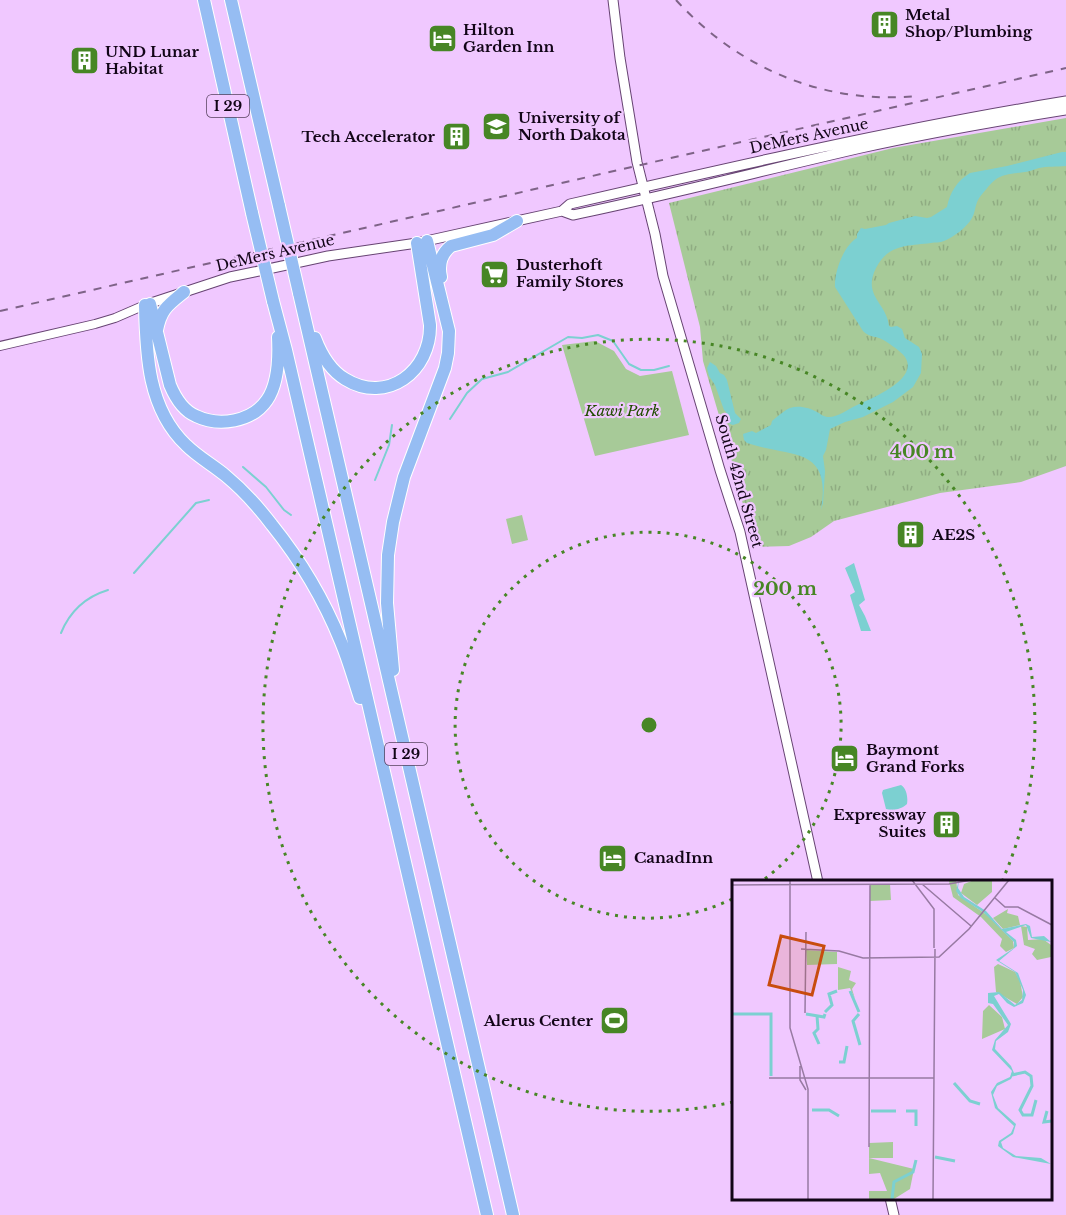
<svg xmlns="http://www.w3.org/2000/svg" width="1066" height="1215" font-family="'Libre Baskerville',serif">
<defs>
<pattern id="grass-tufts" width="24" height="20" patternUnits="userSpaceOnUse" patternTransform="scale(1.5)"><rect width="24" height="20" fill="#a7ca98"/><path d="M3 7l-1-3M5 7V3M7 7l1-3M15 17l-1-3M17 17v-4M19 17l1-3" fill="none" stroke="#8fac82"/></pattern>
</defs>
<rect width="100%" height="100%" fill="#f0c8ff"/>
<path fill="url(#grass-tufts)" d="M1066,118v348l-45,16 -81,11 -106,28 -23,16 -22,9 -35,1 -26,-101 -25,-85 -3,-34 -31,-124 224,-55z"/>
<path fill="#a7ca98" d="M595,341l19,10 12,18 14,7 32,-5 17,64 -94,21 -33,-111z
M522,515l6,25 -16,4 -6,-25z"/>
<path fill="#7cd0d1" d="M1062,152h4v14c-9,1 -19,0 -27,2 -1,0 -8,3 -9,3 -11,3 -26,1 -35,9 -4,3 -15,16 -17,20 -3,6 -3,13 -6,18 -5,9 -18,19 -28,23 -4,2 -9,1 -13,2 -23,3 -43,1 -55,25 -14,28 11,35 13,58l2,1 6,-1 5,3 3,9 14,9 3,7 -1,19 -8,14 -20,15 -30,15 -18,5 -15,7 -4,21 -3,6 2,15 -2,32 -2,7c11,-65 -30,-52 -74,-67l-3,-3 -1,-6 9,-3 4,2 15,-8 1,-4c4,-3 14,-12 18,-13 9,-3 20,0 27,4 5,3 7,5 13,5 9,-1 17,-7 25,-11 15,-7 65,-26 50,-49 -3,-5 -20,-17 -26,-19 -6,-2 -10,-1 -16,-7l-28,-44c-1,-15 9,-42 22,-49v-4l4,-6 4,1 21,-4 3,-2 26,-7 12,2 4,-1 16,-10c3,-15 10,-26 23,-34l37,-7z
M710,362l6,4 4,7 4,2 3,5 8,33 6,6 -2,4 -6,2 -3,-1 -3,-6 -1,-6 -2,-2 -9,-25 -6,-9 -2,-8z
M854,563l11,37 -6,5 6,11 6,15h-10l-11,-36 5,-3 -10,-24z
M901,785c6,4 7,13 6,19 -5,5 -14,7 -21,5l-4,-16 1,-3z"/>
<g fill="none" stroke-linecap="round" stroke-linejoin="round">
<path stroke="#7cd0d1" stroke-width="2" d="M450,419l17,-26 15,-14 26,-7 60,-35 14,1 16,-3 15,6 16,23 12,6h13l15,-4
M243,467l23,20 18,23 7,5
M375,480l14,-35 3,-20
M134,573l62,-70 13,-3
M61,633c9,-22 24,-36 47,-43"/>
<defs>
<path id="tertiary" d="M0,346l95,-22 20,-6 30,-13"/>
<path id="secondary" d="M613,0l7,58 17,104 18,72 8,42 57,194 20,62 78,350
M562,211l11,4c96,-20 192,-45 288,-67 68,-15 136,-27 205,-38
M145,305l85,-28 24,-5 74,-16 89,-13 145,-32 8,-7c165,-38 330,-76 496,-103
M890,1198l4,17"/>
<path id="motorway" d="M204,0l48,213
M231,0l48,206
M441,277c-3,-13 0,-23 10,-31l42,-11 24,-14
M299,293l214,922
M273,301l13,49 201,865
M150,304l20,81c5,12 14,26 26,31 23,11 56,6 71,-16 11,-16 12,-44 11,-63
M145,305c1,50 3,104 41,140 12,12 27,20 40,31 17,14 33,32 46,49 29,36 52,75 69,117 8,19 13,38 19,56
M157,330c4,-21 11,-25 27,-38
M315,338c6,16 15,32 30,41 42,26 86,-8 85,-54l-13,-82
M393,670l-6,-67 1,-48 5,-33 11,-45 41,-109 3,-15 1,-22 -22,-90"/>
</defs>
<use href="#tertiary" stroke="#674473" stroke-width="10"/>
<use href="#secondary" stroke="#674473" stroke-width="11"/>
<use href="#motorway" stroke="#fff" stroke-width="14"/>
<use href="#tertiary" stroke="#fff" stroke-width="8"/>
<use href="#secondary" stroke="#fff" stroke-width="9"/>
<use href="#motorway" stroke="#96bdf3" stroke-width="12"/>
<path stroke="#7e6387" stroke-width="2" stroke-dasharray="8 8" stroke-linecap="butt" d="M676,0c63,69 149,105 242,96
M0,311l1066,-243"/>
<defs>
<path id="motorway-bridge" d="M279,206l20,87
M252,213l21,88"/>
</defs>
<use href="#motorway-bridge" stroke="#fff" stroke-width="14" stroke-linecap="butt"/>
<use href="#motorway-bridge" stroke="#96bdf3" stroke-width="12"/>
</g>
<g fill="none" stroke="#478625" stroke-width="3" stroke-dasharray="3 6">
<path d="M732 899A193 193 0 1 1 762 881"/>
<path d="M733 1102A386 386 0 1 1 1003 879"/>
</g>
<defs>
<symbol id="building-square" viewBox="-11 -11 22 22"><rect x="-9" y="-9" width="18" height="18" rx="4" fill="#478625" stroke="#f0c8ff"/><path d="M-4-6H4V6H1V3H-1V6H-4ZM-2.5-4.3h1.7v1.8h-1.7ZM.8-4.3h1.7v1.8H.8ZM-2.5-1h1.7V.8h-1.7ZM.8-1h1.7V.8H.8Z" fill="#fff"/></symbol>
<symbol id="hotel-square" viewBox="-11 -11 22 22"><rect x="-9" y="-9" width="18" height="18" rx="4" fill="#478625" stroke="#f0c8ff"/><path d="M-6-4.5h1.5V1H6V5H4.5V3h-9V5H-6ZM-4 0a1.8 1.8 0 1 1 3.6 0ZM.5 0V-2.5h3Q6-2.5 6 0Z" fill="#fff"/></symbol>
<symbol id="university-square" viewBox="-11 -11 22 22"><rect x="-9" y="-9" width="18" height="18" rx="4" fill="#478625" stroke="#f0c8ff"/><path d="M0-5L7-2L0 1L-7-2ZM-4 1L0 2.5L4 1V4Q0 6-4 4Z" fill="#fff"/></symbol>
<symbol id="supermarket-square" viewBox="-11 -11 22 22"><rect x="-9" y="-9" width="18" height="18" rx="4" fill="#478625" stroke="#f0c8ff"/><path d="M-6-5.5h2.5l.6 2H6L4.5 2H-2.5L-4.4-4H-6ZM-1.5 3.2a1.3 1.3 0 1 0 .1 0ZM3 3.2a1.3 1.3 0 1 0 .1 0Z" fill="#fff"/></symbol>
<symbol id="stadium-square" viewBox="-11 -11 22 22"><rect x="-9" y="-9" width="18" height="18" rx="4" fill="#478625" stroke="#f0c8ff"/><path d="M0-5a6.5 5 0 1 0 0 10a6.5 5 0 1 0 0-10ZM-3.5-1.8h7v3.6h-7Z" fill="#fff"/></symbol>
</defs>
<g fill-rule="evenodd">
<use href="#building-square" x="868" y="8" width="33" height="33"/>
<use href="#hotel-square" x="426" y="22" width="33" height="33"/>
<use href="#building-square" x="68" y="44" width="33" height="33"/>
<use href="#university-square" x="480" y="110" width="33" height="33"/>
<use href="#building-square" x="440" y="120" width="33" height="33"/>
<use href="#supermarket-square" x="478" y="258" width="33" height="33"/>
<use href="#building-square" x="894" y="518" width="33" height="33"/>
<use href="#hotel-square" x="828" y="742" width="33" height="33"/>
<use href="#building-square" x="930" y="808" width="33" height="33"/>
<use href="#hotel-square" x="596" y="842" width="33" height="33"/>
<use href="#stadium-square" x="598" y="1004" width="33" height="33"/>
</g>
<g text-anchor="middle" stroke-width="4.5" stroke-linejoin="round" paint-order="stroke">
<g fill="#f0c8ff" stroke="#55405d" stroke-width="1.5">
<rect x="207" y="95" width="42" height="22" rx="4.5"/>
<rect x="385" y="743" width="42" height="22" rx="4.5"/>
</g>
<g font-size="14" font-weight="bold" fill="#120517">
<text x="228" y="111">I 29</text>
<text x="406" y="759">I 29</text>
</g>
<g font-size="15" font-weight="bold" fill="#120517" stroke="#f0c8ff" text-anchor="start">
<text x="905" y="20">Metal<tspan x="905" dy="17">Shop/Plumbing</tspan></text>
<text x="463" y="35">Hilton<tspan x="463" dy="17">Garden Inn</tspan></text>
<text x="105" y="57">UND Lunar<tspan x="105" dy="17">Habitat</tspan></text>
<text x="518" y="123">University of<tspan x="518" dy="17">North Dakota</tspan></text>
<text x="435" y="142" text-anchor="end">Tech Accelerator</text>
<text x="516" y="270">Dusterhoft<tspan x="516" dy="17">Family Stores</tspan></text>
<text x="932" y="540">AE2S</text>
<text x="866" y="755">Baymont<tspan x="866" dy="17">Grand Forks</tspan></text>
<text x="926" y="820" text-anchor="end">Expressway<tspan x="926" dy="17">Suites</tspan></text>
<text x="634" y="863">CanadInn</text>
<text x="593" y="1026" text-anchor="end">Alerus Center</text>
</g>
<g font-size="15" fill="#120517" stroke="#f0c8ff">
<text transform="translate(809 136) rotate(-12)" y="5">DeMers Avenue</text>
<text transform="translate(275 253) rotate(-13)" y="5">DeMers Avenue</text>
<text transform="translate(739 481) rotate(74)" y="5">South 42nd Street</text>
</g>
<g font-size="15" font-style="italic" fill="#204d01" stroke="#f0c8ff">
<text x="622" y="416">Kawi Park</text>
</g>
</g>
<g transform="translate(732 880)">
<rect width="320" height="320" fill="#f0c8ff"/>
<path d="M74,70l31,2v12l-30,1zM257,125l13,12 3,12 -23,10 1,-28zM137,278l45,11 -4,20 -16,10h-25v-8h18l-7,-18 -11,1z" fill="#a7ca98"/>
<path d="M138,4h20l1,16 -21,1z" fill="#a7ca98"/>
<path d="M224,0l2,15 29,20 26,26 1,7 -8,4 -6,-6 2,-7 -21,-22 -28,-20 -4,-16zM242,0h18v12l-15,13 -16,-12 3,-9zM276,29l-1,4 11,3 2,9 -17,4 -10,-11zM289,46l6,1 1,13 15,-1 8,6v12l-14,3 -5,-6 3,-5 -11,-4zM266,84l17,8 5,9 3,16 -6,7 -21,-12 -2,-25zM106,87l13,4 -2,9 7,3 -4,6 3,10 -5,-11 -12,2zM161,262v16h-24v-15z" fill="#a7ca98"/>
<path d="M227,0l-1,8 6,9 22,14 16,18 24,-5 4,2 2,11 12,-1 7,6 -20,-4 -5,-13 -20,7 10,8 1,6 -18,15 19,12 8,22 -3,8 -9,4 -7,-4 -8,-9 -5,2 17,28 -3,8 -12,9 -1,8 16,17 3,7 -3,6 -14,7 -4,9 5,13 18,16 -3,10 -12,8 2,6 13,8 25,2 10,6 -38,-7 -15,-11 1,-5 12,-8 3,-7 -19,-18 -4,-16 6,-9 13,-6 2,-6 -20,-21 3,-10 13,-15 -15,-21 -5,-1v-10l11,-1 16,13 7,-5 1,-10 -8,-18 -19,-12 18,-12v-6l-31,-30 -22,-14 -5,-7z" fill="#7cd0d1"/>
<path fill="none" stroke="#7cd0d1" stroke-width="3" d="M118,111l9,21M93,132l7,-7 -3,-11 8,-3M0,134h39v62M74,134l18,3 1,-3M127,134l-6,7 7,24M85,136l1,13 -4,4 5,11M107,182h5l3,-16M280,195l13,-3 6,4 1,10 -12,24 3,5h9l4,-15M222,203l16,18 10,3M80,230h17l10,6M139,231h25M174,231h10v15M315,231l-3,11 8,-1M203,277l20,4M160,319l2,-17 19,-10 3,-12"/>
<path fill="none" stroke="#977aa2" stroke-width="1.5" d="M58,0v148l18,61v110M180,0l22,29v39M190,4l49,42M0,5l217,-1 22,-4M263,18l10,9h13l34,18M69,69l38,2 24,7 76,-1 30,-28 40,-49M73,133l1,-81M68,186v14l6,10M37,198h165M137,267l1,-263M201,319l2,-250"/>
<path fill="#c84c0e" fill-opacity="0.15" stroke="#c84c0e" stroke-width="3" d="M49,56l43,10 -12,49 -43,-10z"/>
<rect width="320" height="320" fill="none" stroke="#120517" stroke-width="3"/>
</g>
<circle cx="649" cy="725" r="9" fill="#478625" stroke="#f0c8ff" stroke-width="3"/>
<g font-size="18" text-anchor="middle" font-weight="bold" fill="#478625" stroke="#f0c8ff" stroke-width="4.5" stroke-linejoin="round" paint-order="stroke">
<text x="922" y="458">400 m</text>
<text x="785" y="595">200 m</text>
</g>
</svg>
